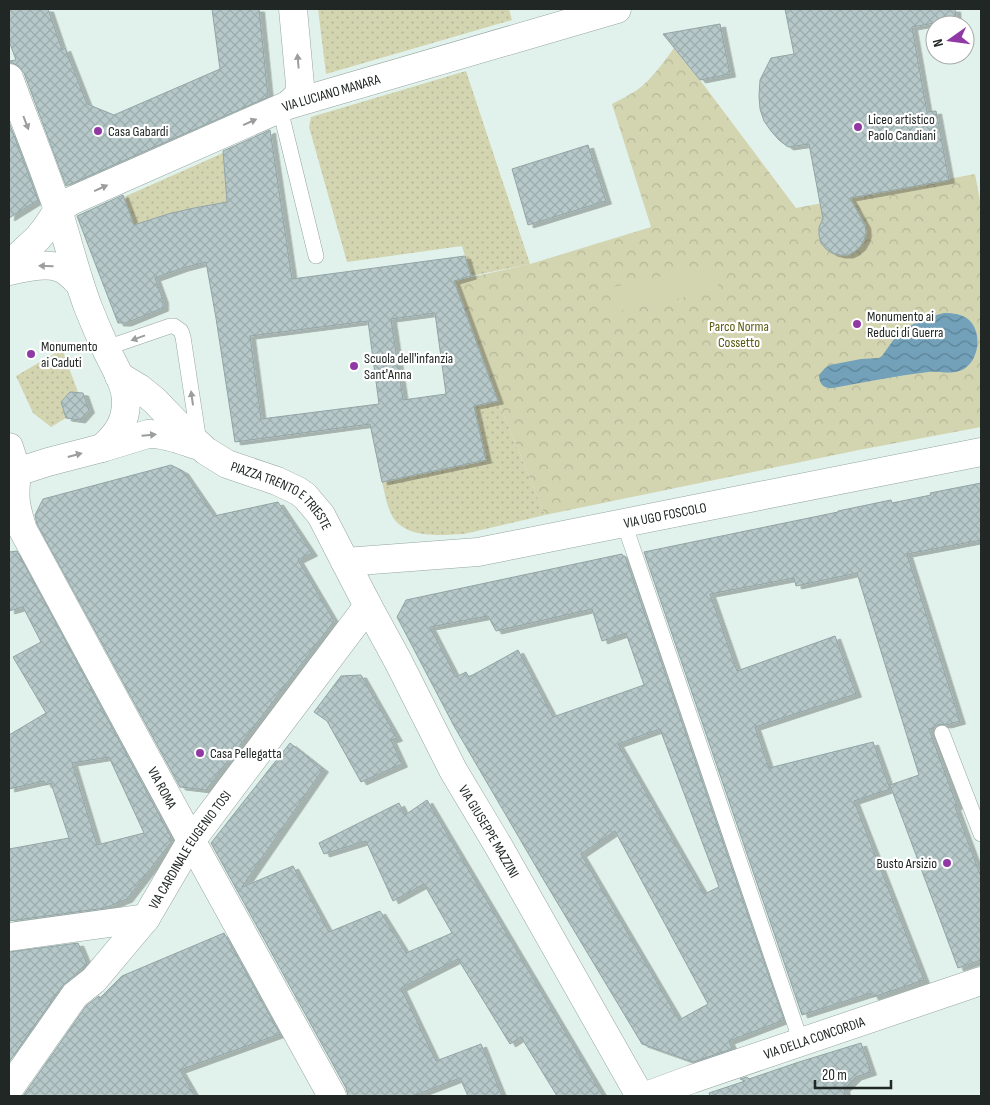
<svg xmlns="http://www.w3.org/2000/svg" width="990" height="1105" font-family="'Sofia Sans Condensed',sans-serif">
<defs>
<pattern id="grass-dots" width="8" height="8" patternUnits="userSpaceOnUse" patternTransform="scale(1.25)"><rect width="8" height="8" fill="#d3d5b1"/><path d="M2 2h.1M6 6h.1" fill="none" stroke="#b5b798" stroke-width="1.8" stroke-linecap="round"/></pattern>
<pattern id="park-crowns" width="20" height="18" patternUnits="userSpaceOnUse" patternTransform="scale(1.25)"><rect width="20" height="18" fill="#d3d5b1"/><path d="M2 6a3 3 0 1 1 6 0M12 15a3 3 0 1 1 6 0" fill="none" stroke="#b5b798"/></pattern>
<pattern id="water-waves" width="16" height="10" patternUnits="userSpaceOnUse" patternTransform="scale(1.25)"><rect width="16" height="10" fill="#72a1b9"/><path d="M0 5q4-4 8 0t8 0" fill="none" stroke="#5d8396"/></pattern>
<pattern id="building-cross-hatch" width="8" height="8" patternUnits="userSpaceOnUse" patternTransform="scale(1.25)"><rect width="8" height="8" fill="#b6c8c9"/><path d="M0 0l8 8M0 8l8-8" fill="none" stroke="#9cacac"/></pattern>
<filter id="shadow"><feDropShadow dx="5.5" dy="3" stdDeviation="0" flood-color="#0004"/></filter>
</defs>
<rect width="100%" height="100%" fill="#e1f2ec"/>
<path fill="url(#grass-dots)" d="M318,9h191l3,11 -186,54z
M466,71l64,193 -59,12 -9,-30 -115,16 -38,-135 2,-10z
M223,153l4,49 -33,6 -26,6 -34,11 -10,-28z
M59,341l19,51h-8l-9,10 5,16 -15,9 -18,-14 -17,-37 41,-24 -5,-8z
M498,401l47,114 -81,19c-22,1 -55,5 -70,-15 -7,-10 -9,-25 -12,-37l103,-21 -9,-43 -72,2z"/>
<path fill="url(#park-crowns)" d="M674,48l26,32 96,128 179,-34 6,32v221l-122,23 -314,65 -47,-114 -44,-120 76,-17 121,-37 -39,-123c8,-4 17,-9 25,-14 15,-11 26,-27 37,-42z"/>
<path fill="#d3d5b1" d="M714,265l5,25 -105,22 -5,-24z"/>
<path fill="url(#water-waves)" d="M944,313c9,0 19,1 25,7 14,13 10,42 -7,50 -12,5 -22,1 -34,2 -32,4 -63,10 -95,16 -9,1 -14,-4 -14,-13l6,-7 5,-3 31,-6 18,-1 3,-2 12,-17 14,-12 17,-9z"/>
<path fill="url(#building-cross-hatch)" stroke="#92a4a5" fill-rule="evenodd" filter="url(#shadow)" d="M9,9h39l14,41 3,-2 22,56 27,11 106,-46 -8,-60h47l9,88 -202,89 -42,-113 -5,-7 -7,-3h-3v-2l7,-1 -7,-19z
M785,9h170l1,10 -44,8 15,85 9,-1 13,69 -99,18 15,27 1,8 -2,7 -4,7 -6,5 -6,3h-8l-8,-2 -6,-4 -5,-6 -2,-8v-8l4,-8 -14,-75 -21,3 -9,-7 -8,-9 -7,-10 -4,-12 -1,-13 1,-16 11,-22 23,-4z
M720,24l10,50 -30,6 -37,-46z
M9,122l29,78 -29,18z
M270,130l22,149 173,-23 6,20 -17,5 44,120 -24,5 12,54 -104,22 -12,-58 -135,18 -19,-124 -10,-56 -23,6 -28,10 8,22v8l-37,15h-8l-41,-107 46,-21 11,30 34,-11 26,-6 33,-6 -4,-51zM435,313l11,81 -43,6 -12,-81zM368,321l11,83 -118,15 -11,-83z
M588,145l18,56 -78,24 -16,-56z
M70,392l13,1 6,17 -9,10 -14,-2 -5,-16z
M171,465l12,6 31,45 64,-14 34,51 -14,7 36,61 -128,169 -26,-3 -143,-263 -2,-9 8,-16z
M981,483v57l-74,14 53,167 -14,4 -7,-1 -5,4 -5,1 28,77 -2,1 26,70v83l-23,8 -68,-183 29,-10 -62,-202 -61,13 -2,-8 -84,16 27,77 98,-35 21,58 -101,33 14,41 104,-26 17,47 -36,12 70,179 -51,17 -2,-4 -69,22 -158,-463 194,-40v-1l53,-11 1,3 39,-8 -1,-2z
M17,551l154,286 -2,2 3,2 -45,58 -22,9 -96,13v-72l60,-11 -18,-55 -5,2 -2,-4 -35,8v-54l37,-22 -33,-56 28,-15 -18,-35 -14,4v-59zM109,757l35,76 -47,12 -25,-82z
M622,554l1,2h2l159,464 -55,21 3,8 -39,13 -51,-18 -100,-167 -88,-151 -57,-109 9,-17zM592,609l10,32 24,-8 18,52 -91,32 -35,-67 -49,27 -3,-5 -10,5 -26,-50 58,-11 8,15zM660,729l59,158 -15,7 -86,-150zM615,831l93,173 -29,16 -98,-166z
M361,675l36,63 -6,2 11,24 -41,18 -34,-61 -13,-9 27,-36z
M290,743l33,26 -81,118 51,-21 36,66 51,-21 26,42 46,-20 -28,-49 -31,17 -27,-60 -42,13 -5,-11 80,-40 6,12 22,-15 176,296h-46l-36,-59 -11,7 -52,-85 -57,29 35,73 45,-17 21,52h-34l-8,-18 -47,18h-65l-2,-8 -135,-245z
M224,933l56,101 -100,36 15,26h-172l63,-90 13,-10 1,2 22,-22z
M78,943l9,21 -25,22 -53,76v-110z
M861,1043l10,29 -15,5 -12,12 2,7h-136l-1,-3 36,-12 -5,-2 7,-2 2,2 50,-17z"/>
<g fill="none" stroke-linecap="round" stroke-linejoin="round">
<defs>
<path id="lane" d="M280,109l36,147
M106,348l64,-22h4l7,5 2,6 16,105
M624,523l177,519
M942,733l39,101"/>
<g id="street">
<path d="M9,78c16,44 34,87 49,132 10,32 18,65 30,97 6,15 12,29 18,42 8,17 20,35 20,53 0,20 -9,33 -24,46"/>
<path d="M288,105l11,-10 1,-10 -7,-76"/>
<path id="s1" d="M9,265l29,-27 8,-10 12,-18 13,-9 217,-96 329,-96"/>
<path d="M9,271c13,-3 38,-9 51,-3 8,3 13,9 19,15"/>
<path id="s2" d="M119,376l20,12 15,12 30,31 22,20 21,13 50,17 21,10 7,5 16,19 47,91 30,55 55,109 46,77 141,249"/>
<path d="M9,447l8,25 31,-10 54,-14 46,-14c16,-1 33,6 48,11"/>
<path id="s3" d="M17,472c-3,26 -2,33 6,58l163,301 146,265"/>
<path id="s4" d="M345,562l133,-10 503,-100"/>
<path d="M9,937l137,-19"/>
<path id="s5" d="M9,1089l66,-94 19,-15 52,-62 45,-77 177,-235"/>
<path id="s6" d="M646,1096l46,-17 289,-98"/>
</g>
</defs>
<use href="#lane" stroke="#95a59f" stroke-width="16"/>
<use href="#street" stroke="#95a59f" stroke-width="29"/>
<use href="#lane" stroke="#fff" stroke-width="15"/>
<use href="#street" stroke="#fff" stroke-width="28"/>
</g>
<defs><path id="oneway-solid" d="M-6-.8H1V-3.2L6.5 0L1 3.2V.8H-6Z" transform="scale(1.25)"/></defs>
<g fill="#9b9e9d">
<use href="#oneway-solid" transform="translate(298 61) rotate(-95)"/>
<use href="#oneway-solid" transform="translate(250 122) rotate(-24)"/>
<use href="#oneway-solid" transform="translate(26 123) rotate(69)"/>
<use href="#oneway-solid" transform="translate(101 188) rotate(-24)"/>
<use href="#oneway-solid" transform="translate(46 266) rotate(-179)"/>
<use href="#oneway-solid" transform="translate(138 338) rotate(160)"/>
<use href="#oneway-solid" transform="translate(192 398) rotate(-98)"/>
<use href="#oneway-solid" transform="translate(149 435) rotate(-5)"/>
<use href="#oneway-solid" transform="translate(75 455) rotate(-15)"/>
</g>
<g fill="#9038a3" stroke="#fff" stroke-width="2">
<circle cx="858" cy="127" r="5"/>
<circle cx="98" cy="131" r="5"/>
<circle cx="857" cy="324" r="5"/>
<circle cx="31" cy="354" r="5"/>
<circle cx="354" cy="366" r="5"/>
<circle cx="200" cy="753" r="5"/>
<circle cx="947" cy="863" r="5"/>
</g>
<g text-anchor="middle" stroke-width="4.5" stroke-linejoin="round" paint-order="stroke">
<g font-size="14" fill="#212725" stroke="#fff">
<text dy="5" stroke="none"><textPath href="#s1" startOffset="372">VIA LUCIANO MANARA</textPath></text>
<text dy="5" stroke="none"><textPath href="#s2" startOffset="205">PIAZZA TRENTO E TRIESTE</textPath></text>
<text dy="5" stroke="none"><textPath href="#s4" startOffset="324">VIA UGO FOSCOLO</textPath></text>
<text dy="5" stroke="none"><textPath href="#s3" startOffset="352">VIA ROMA</textPath></text>
<text dy="5" stroke="none"><textPath href="#s2" startOffset="608">VIA GIUSEPPE MAZZINI</textPath></text>
<text dy="5" stroke="none"><textPath href="#s5" startOffset="301">VIA CARDINALE EUGENIO TOSI</textPath></text>
<text dy="5" stroke="none"><textPath href="#s6" startOffset="178">VIA DELLA CONCORDIA</textPath></text>
</g>
<g font-size="14" fill="#212725" stroke="#fff" text-anchor="start">
<text x="868" y="124">Liceo artistico<tspan x="868" dy="16">Paolo Candiani</tspan></text>
<text x="108" y="136">Casa Gabardi</text>
<text x="867" y="321">Monumento ai<tspan x="867" dy="16">Reduci di Guerra</tspan></text>
<text x="41" y="351">Monumento<tspan x="41" dy="16">ai Caduti</tspan></text>
<text x="364" y="363">Scuola dell'infanzia<tspan x="364" dy="16">Sant'Anna</tspan></text>
<text x="210" y="758">Casa Pellegatta</text>
<text x="937" y="868" text-anchor="end">Busto Arsizio</text>
</g>
<g font-size="14" fill="#5a5b10" stroke="#fff">
<text x="739" y="331">Parco Norma<tspan x="739" dy="16">Cossetto</tspan></text>
</g>
</g>
<rect width="990" height="1105" fill="none" stroke="#212725" stroke-width="20"/>
<g transform="translate(950 40) rotate(256)"><circle r="24" fill="#ffffff" stroke="#a6a9a8"/>
<path d="M0-4L9 19L0 12L-9 19Z" fill="#9038a3"/>
<text y="-8" font-size="14" font-weight="bold" text-anchor="middle" fill="#212725">N</text>
</g>
<path d="M815 1080v8h76v-8" fill="none" stroke="#212725" stroke-width="2.5"/>
<text x="822" y="1080" font-size="15" fill="#212725" stroke="#ffffff" stroke-width="4" paint-order="stroke">20 m</text>
</svg>
